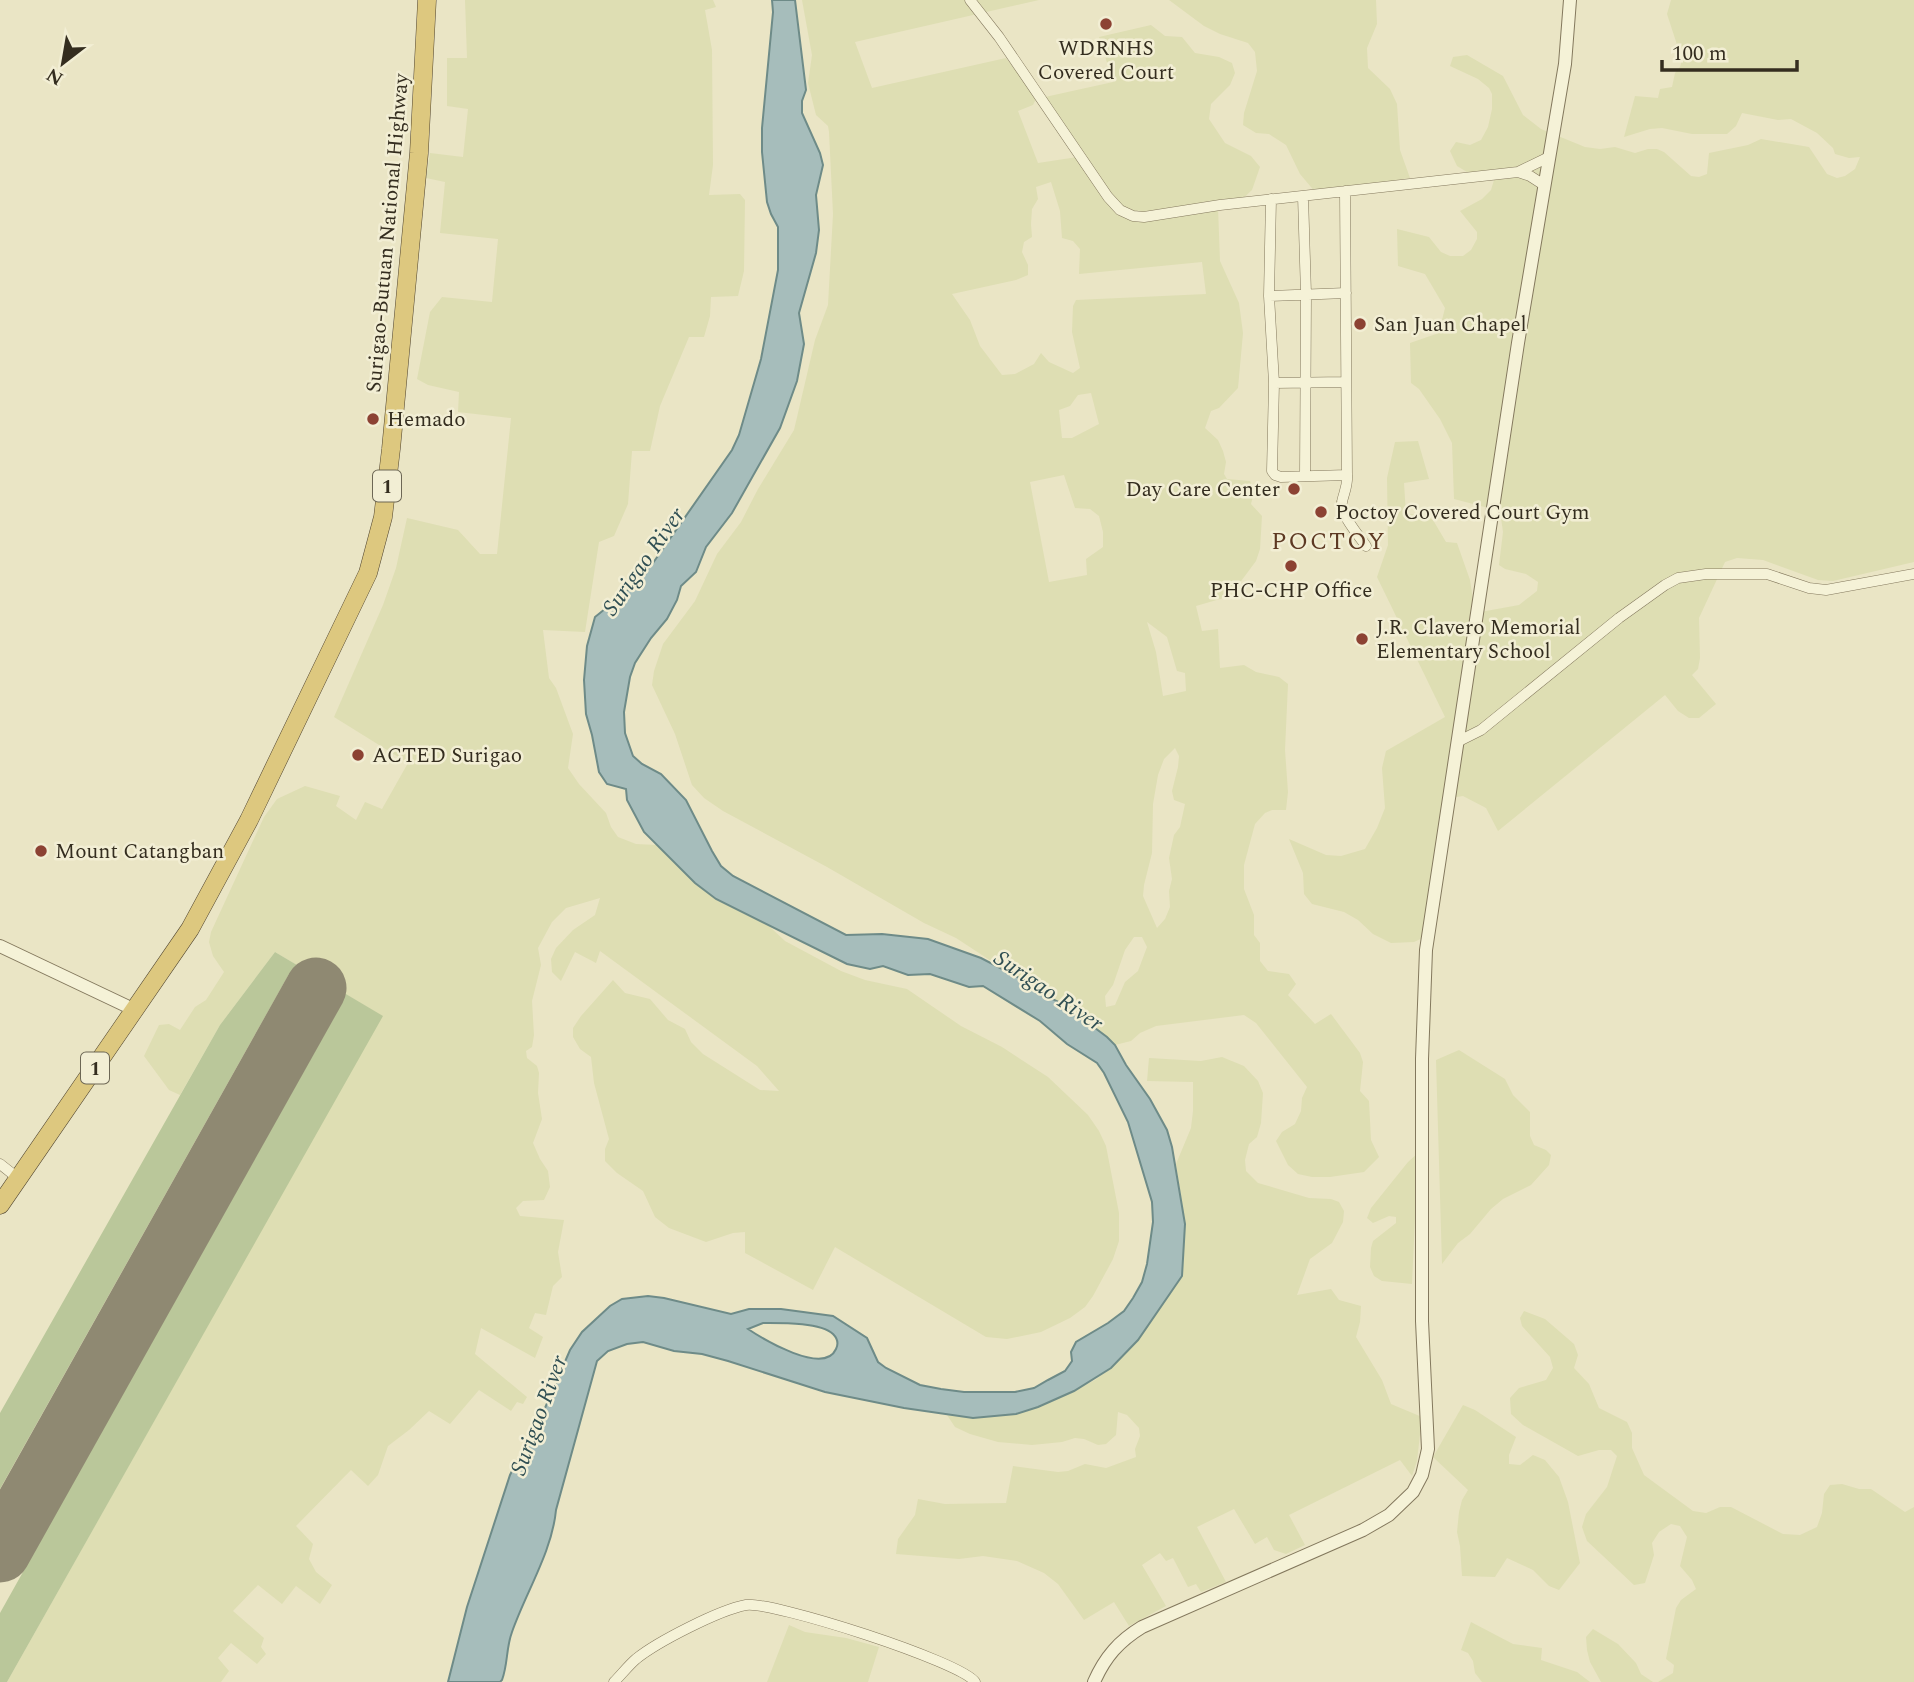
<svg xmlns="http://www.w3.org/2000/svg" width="1914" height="1682" font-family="Spectral,serif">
<rect width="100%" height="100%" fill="#eae5c5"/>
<path fill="#dedeb3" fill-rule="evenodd" d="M465,0h248l3,7 -11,3 7,40 1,115 -4,30 31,-1 5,6 -1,71 -6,25 -27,1 -1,19 -6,21h-15l-29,69 -10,45h-18l-4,53 -14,32 -15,6 -14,90 -42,-2 6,48 7,10 17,46 -5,34 11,16 27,29 5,14 7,10 18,7 21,1 38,38 74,43 16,15 56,30 24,9 42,9 54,37 41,21 46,30 40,38 11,16 7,15 13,67v28l-6,18 -20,37 -8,11 -15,11 -29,14 -34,7 -21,-2 -151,-90 -22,43 -68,-37v-21l-12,1 -27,9 -37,-14 -14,-11 -12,-26 -26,-18 -12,-12v-12l4,-10 -15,-56 -3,-26 -11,-8 -7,-12v-9l8,-12 32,-36 12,13 25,6 18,21 17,9 6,13 12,12 57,36 19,1 -22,-25 -157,-115 -4,12 -21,-11 -14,29 -9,-9 -1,-13 5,-11 17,-18 22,-15 5,-17 -34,10 -14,14 -14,26 3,17 -9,36 2,34 -2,12 -6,4 1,7 10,8 2,7 -1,20 4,26 -9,24 7,16 8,12 2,16 -6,13 -21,1 -7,7 4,8 44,4 -6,32 4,25 -9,9 -7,29 -11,-2 -6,15 14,9 -8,21 -54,-30 -6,26 52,43 -4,7 -6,-2 -6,9 -32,-21 -29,34 -21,-13 -20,19 -21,16 -10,29 -10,11 -17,-16 -55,56 17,18 -4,15 7,13 16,13 -12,19 -24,-18 -14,18 -24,-19 -25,26 31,27 -3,9 5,7 -9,10 -26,-21 -13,15 11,13 -8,11h-214l375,-666 -107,-64 -55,73 -40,70 -11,-5 -25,-34 15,-31 10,-1 11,6 15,-23 11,-7 18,-28 -11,-16 -4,-14 2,-10 53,-115 13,-18 28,-13 35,10 -4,10 20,14 9,-18 17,7 26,-46 -74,-46 49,-112 13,-37 11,-50 51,12 22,24h17l14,-136 -53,-6 1,-20 -31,-7 -11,-6 13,-67 12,-15 50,5 6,-63 -58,-6 5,-51 -19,-4 4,-25 33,4 5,-48 -21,-3v-48h20z
M802,0h237l-184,42 17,46 134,-30 31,39 -4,8 -15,6 20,52 46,-7 -39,-59 68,-15 -14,-45 52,-12 14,11 17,1 13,16 24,4 13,6 3,10 -5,12 -19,19 -2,15 16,24 26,13 9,11 -8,23 -15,14 -19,3 2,54 19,42 4,30 -5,55 -19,20 -8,3 -6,17 13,12 5,11 3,11 -2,12 3,5 23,2 4,11 -3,12 11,12 -2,33 -4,12 -20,27 -9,9 -31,9 6,25 16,-2 2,39 24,-3 12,7 23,5 9,7 -3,66 3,42 -2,18h-14l-7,3 -10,11 -11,41v24l10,26v20l6,8v18l8,10 21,3 7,10 -8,11 27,29 16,-10 29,39 3,9 -3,29 9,10 2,39 8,17 -15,15 -34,5h-18l-14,-3 -10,-9 -12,-24 6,-9 13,-8 6,-13 1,-13 5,-11 -51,-64 -12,-8 -88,11 -16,7 -9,8 -16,4 -28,-24 -43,-26 -15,-14 -18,-7 -55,-36 -32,-15 -97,-56 -104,-56 -19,-13 -12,-13 -17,-51 -23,-49 2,-14 9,-27 32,-43 22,-47 24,-32 17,-33 36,-59 21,-90 13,-35 5,-91 -4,-82 -1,-6 -12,-11 -8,-32 4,-28zM1051,182l9,29 2,27 11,3 7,8 -1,25 123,-12 4,32 -130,6 -3,6 -1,26 8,36 -7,5 -24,-11 -8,-9 -7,11 -19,10 -13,1 -22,-29 -10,-26 -18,-26 64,-14 12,-5v-10l-6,-13 2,-10 8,-5 -1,-13 1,-15 6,-10 -2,-12zM1091,393l8,31 -27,14h-10l-3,-28 11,-4 8,-11zM1064,475l11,33 15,1 9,7 4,16v15l-17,12 1,16 -38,7 -19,-100zM1147,622l20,15 10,34 8,2 1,18 -23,5 -7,-44zM1175,748l4,8 -1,11 -6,24 2,9 11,4 -5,23 -6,8 -5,23 3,21 -3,12 1,16 -5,12 -8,9 -14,-32 1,-11 8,-32 1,-49 5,-29 6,-16zM1134,937h8l5,10 -9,24 -13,11 -10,23 -9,2 -1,-11 8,-11 12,-35z
M1169,0h207l1,24 -10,24 1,20 22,21 7,15 3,46 10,28 -94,15 -16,-19 -14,-29 -17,-11 -13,-1 -13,-8 1,-12 13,-42 -2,-19 -7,-9 -28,-9 -16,-8z
M1671,0h243v562l-81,19 -15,-1 -55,-20 -26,-2 -12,4 -26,56 1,40 -2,11 -6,6 24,29 -17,14h-10l-11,-7 -13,-16 -167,136 -12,-23 -23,-12 -13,2 -21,137 -15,7 -23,1 -18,-9 -15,-14 -14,-8 -32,-8 -8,-10 -1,-21 -14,-34 37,16 15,1 24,-7 12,-21 8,-20 -3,-40 4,-17 59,-34 -68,-140 11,-32 -1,-67 8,-36 23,-1 11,38 -25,4 2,31 19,1 8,5 13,22 11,1 13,37 5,33 44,-8 18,-14 1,-9 -12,-8 -21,-5 -6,-4 4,-33 -3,-21 -46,-12 -2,-56 -12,-24 -21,-30 -8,-6 -1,-40 26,-9 4,-6 5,-20 -20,-34 -27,-8 -1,-37 32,8 12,15 9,4h13l8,-6 6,-11v-7l-17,-21 22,-12 9,-9 3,-10 -27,-8 -10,-6 -7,-15 6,-9 14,3 11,-5 7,-13 4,-18v-15l-3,-6 -11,-9 -28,-13 3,-9 14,-2 36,21 20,39 18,14 44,18 15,2 15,-2 20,6 13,-4h9l7,3 27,24 8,1 8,-3 2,-21 39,-8 13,-6 48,8 18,27 10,4 8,-2 10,-7 5,-12 -11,1 -14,-4 -2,-6 -16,-15 -26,-14 -13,1 -36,-7 -6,13 -9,8h-35l-30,-6 -12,1 -26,8 11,-41 23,2 2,-9 12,-2 3,-14 5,-6 2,-7 -15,-46z
M1459,1050l46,29 8,16 17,17v24l4,9 12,5 5,5 -2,10 -18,20 -28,14 -12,10 -21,25 -12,9 -16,21 -6,-204z
M1222,1057l22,9 14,15 5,12 -2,30 -4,14 -8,7 -4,16 1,11 12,12 51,15 22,1 8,3 5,9 -1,11 -11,21 -22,16 -13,36 34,-6 8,11 22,6 -1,16 -4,15 26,43 9,24 31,13 -5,44 -5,15 -12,-16 -111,55 16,30 -19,9 -12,-4 -7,-13 -12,7 -21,-35 -37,18 29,55 -25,10 -5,-8 -8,3 -15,-29 -7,3 -6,-8 -18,12 24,41 -37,20 -15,-24 -30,18 -26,-36 -14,-11 -27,-12 -34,-5 -24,3 -63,-5 2,-15 17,-24 3,-16 27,5 61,-1 7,-37 45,6 10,-1 17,-7 21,4 30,-11 -1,-8 5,-13 -1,-8 -12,-13 -9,-3 -2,23 -10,9 -8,1 -14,-6 -9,-1 -13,4 -30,3 -34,-3 -28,-8 -15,-7 -8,-12 26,3 84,-19 38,-19 16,-12 27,-28 44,-64 3,-52 -9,-60 15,-36 2,-17v-29l-46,-1 2,-23 52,3z
M1418,1153l-6,131 -30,-3 -8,-5 -4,-9 1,-19 2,-7 23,-18v-6l-7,-1 -16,7 -6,-5 4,-10 37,-46z
M1524,1311l21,8 29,25 4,11 -4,13 15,16 10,24 28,14 5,11v15l12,27 49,36 13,2 14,-6h11l52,27 17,1 17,-8 5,-14 2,-19 6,-9 12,-1 17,5h12l34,23 9,-5v175h-256l15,-9 1,-8 -8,-6 10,-51 5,-8 15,-11 -4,-9 -12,-14 7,-29 -7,-11 -9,-2 -12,8 -7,11 2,12 -9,28 -11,2 -47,-44 -5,-14 4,-13 21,-27 10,-31 -6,-6h-12l-21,6 -55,-31 -12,-11 -1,-16 9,-10 27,-8 7,-12 -3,-11 -28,-31 -2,-8z
M1463,1405l12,5 41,27 -7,18v9l11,1 13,-10 12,5 14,17 9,25 12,61 -21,27 -10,-4 -16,-16 -26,-12 -12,19 -33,-1 -2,-30 -3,-14 2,-20 3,-12 6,-10 -35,-33z
M1471,1622l42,22 29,4 -1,12 36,12 13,10h-108l-7,-9 -2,-12 -5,-8 -7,-3z
M789,1625l16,7 41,6 33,9 -11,35h-101z
M1593,1629l25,15 18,19 5,11 12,8h-52l-11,-20 -3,-12 -1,-13z"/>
<path fill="#bac79a" d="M275,952l108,64 -376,666h-7v-69l342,-610 -53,-29 -289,515v-76l220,-388z"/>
<path fill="#a6bdbb" stroke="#6e8b88" stroke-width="2" fill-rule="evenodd" d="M772,0h23l11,90 -4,11v12l18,40 3,12 -7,30 3,35 -3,23 -17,60 5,31 -7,37 -17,47 -48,85 -26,34 -10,25 -15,14 -4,14 -10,19 -16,19 -16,25 -5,14 -6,35 1,21 8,23 9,8 19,10 25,26 26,51 9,15 12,10 113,59 36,-1 46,5 53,19 38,20 10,3 15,14 19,9 44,33 8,8 11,20 24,34 17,31 5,17 13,77 -3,52 -44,64 -27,28 -37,23 -36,16 -22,7 -43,4 -69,-10 -79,-16 -97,-31 -26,-7 -28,-3 -31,-9 -16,2 -19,7 -11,10 -41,149c-4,42 -30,82 -44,122 -6,16 -4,32 -10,48l-2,2h-52l19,-75 43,-132 35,-67 25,-58 12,-18 28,-26 12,-7 26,-3 16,2 67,16 18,-5h32l52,7 34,22 11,24 8,6 34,17 21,4 23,3h51l19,-4 14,-8 17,-9 7,-10 -1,-9 5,-10 32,-19 16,-12 9,-13 9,-16 5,-18 6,-42 -1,-20 -24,-80 -24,-49 -7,-10 -30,-19 -27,-23 -57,-35 -14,1 -39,-13 -22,1 -25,-9 -13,3 -23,-5 -131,-65 -21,-16 -51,-51 -17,-32 -1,-11 -19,-5 -8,-12 -7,-37 -6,-21 -2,-34 3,-34 8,-29 37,-30 21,-24 79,-113 7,-15 22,-76 17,-89v-43l-7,-13 -4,-12 -5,-50v-24l11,-116zM763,1323c17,0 57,-1 70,11 4,4 6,9 3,15 -12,27 -73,-10 -88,-20z"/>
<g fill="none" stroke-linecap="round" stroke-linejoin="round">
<path stroke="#8f8972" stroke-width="61" d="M0,1552l316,-564"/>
<defs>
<path id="minor" d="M970,0l29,37 109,160 12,13 13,6 11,1 76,-12 298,-33 12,4 14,9
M1518,172l31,-15
M1303,196l3,98 -1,182
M1271,199l-2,97 5,87 -2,88 3,4 6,2 66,-2 -2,-284
M1269,296l77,-3
M1274,383l72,-1
M1347,475c1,11 -3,17 -5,27 -3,11 18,35 24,44
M1457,742l24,-12 138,-112 46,-33 13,-7 28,-4h61l42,14 17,2 88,-16
M0,1164l19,15
M614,1682c7,-7 14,-16 22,-23 21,-17 83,-49 110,-54 27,-4 216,57 229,77"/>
<path id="tertiary" d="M0,946l135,64
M1094,1682c11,-25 25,-41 48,-55l221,-97 26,-15 24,-23 9,-17 6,-26 -6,-128v-262l4,-109 92,-607 47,-279 5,-64"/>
<path id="trunk" d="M0,1205l190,-276 59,-109 119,-247 15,-56 8,-68 28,-296 8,-153"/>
</defs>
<use href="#minor" stroke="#83785d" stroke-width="11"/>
<use href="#tertiary" stroke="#83785d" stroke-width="14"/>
<use href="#trunk" stroke="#514531" stroke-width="19"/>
<use href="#minor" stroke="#f5f2d7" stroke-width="10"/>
<use href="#tertiary" stroke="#f5f2d7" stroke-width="12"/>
<use href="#trunk" stroke="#ddc87f" stroke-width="18"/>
</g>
<g fill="#8c4233" stroke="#f2eed4" stroke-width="2.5">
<circle cx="1106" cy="24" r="7"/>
<circle cx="1360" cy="324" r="7"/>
<circle cx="373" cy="419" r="7"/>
<circle cx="1294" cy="489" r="7"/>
<circle cx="1321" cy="512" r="7"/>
<circle cx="1291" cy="566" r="7"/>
<circle cx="1362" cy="639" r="7"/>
<circle cx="358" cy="755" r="7"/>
<circle cx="41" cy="851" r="7"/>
</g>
<g text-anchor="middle" stroke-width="5" stroke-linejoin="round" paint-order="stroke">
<g fill="#f2eed4" stroke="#6d6755" stroke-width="2">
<rect x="373" y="470.5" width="28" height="31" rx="5"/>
<rect x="81" y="1052.5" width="28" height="31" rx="5"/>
</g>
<g font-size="19" font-weight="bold" fill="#342d1f">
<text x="387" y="493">1</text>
<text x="95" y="1075">1</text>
</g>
<g font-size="21" fill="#342d1f" stroke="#f2eed4" text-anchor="start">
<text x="1106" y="55" text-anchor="middle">WDRNHS<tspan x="1106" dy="24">Covered Court</tspan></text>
<text x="1374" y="331">San Juan Chapel</text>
<text x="387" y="426">Hemado</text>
<text x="1280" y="496" text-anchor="end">Day Care Center</text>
<text x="1335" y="519">Poctoy Covered Court Gym</text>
<text x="1291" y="597" text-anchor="middle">PHC-CHP Office</text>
<text x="1376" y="634">J.R. Clavero Memorial<tspan x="1376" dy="24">Elementary School</tspan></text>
<text x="372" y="762">ACTED Surigao</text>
<text x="55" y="858">Mount Catangban</text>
</g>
<g font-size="21" fill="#342d1f" stroke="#f2eed4">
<text transform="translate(387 233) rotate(-85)" y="7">Surigao-Butuan National Highway</text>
</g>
<g font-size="23" font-style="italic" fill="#304f53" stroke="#f2eed4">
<text transform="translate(643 561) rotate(-55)" y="8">Surigao River</text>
<text transform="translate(1049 990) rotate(34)" y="8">Surigao River</text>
<text transform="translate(538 1415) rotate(-70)" y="8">Surigao River</text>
</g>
<g font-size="24" letter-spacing="2" fill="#5d3923" stroke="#f2eed4">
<text x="1329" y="549">POCTOY</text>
</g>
</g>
<g transform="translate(63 63) rotate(211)" stroke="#f2eed4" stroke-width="5" paint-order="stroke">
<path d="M0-5L12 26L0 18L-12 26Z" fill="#342d1f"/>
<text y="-10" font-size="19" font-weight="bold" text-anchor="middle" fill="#342d1f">N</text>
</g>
<path d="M1662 60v10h135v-10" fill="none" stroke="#342d1f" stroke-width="3.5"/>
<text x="1672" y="60" font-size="21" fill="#342d1f" stroke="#f2eed4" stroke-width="5" paint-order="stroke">100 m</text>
</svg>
